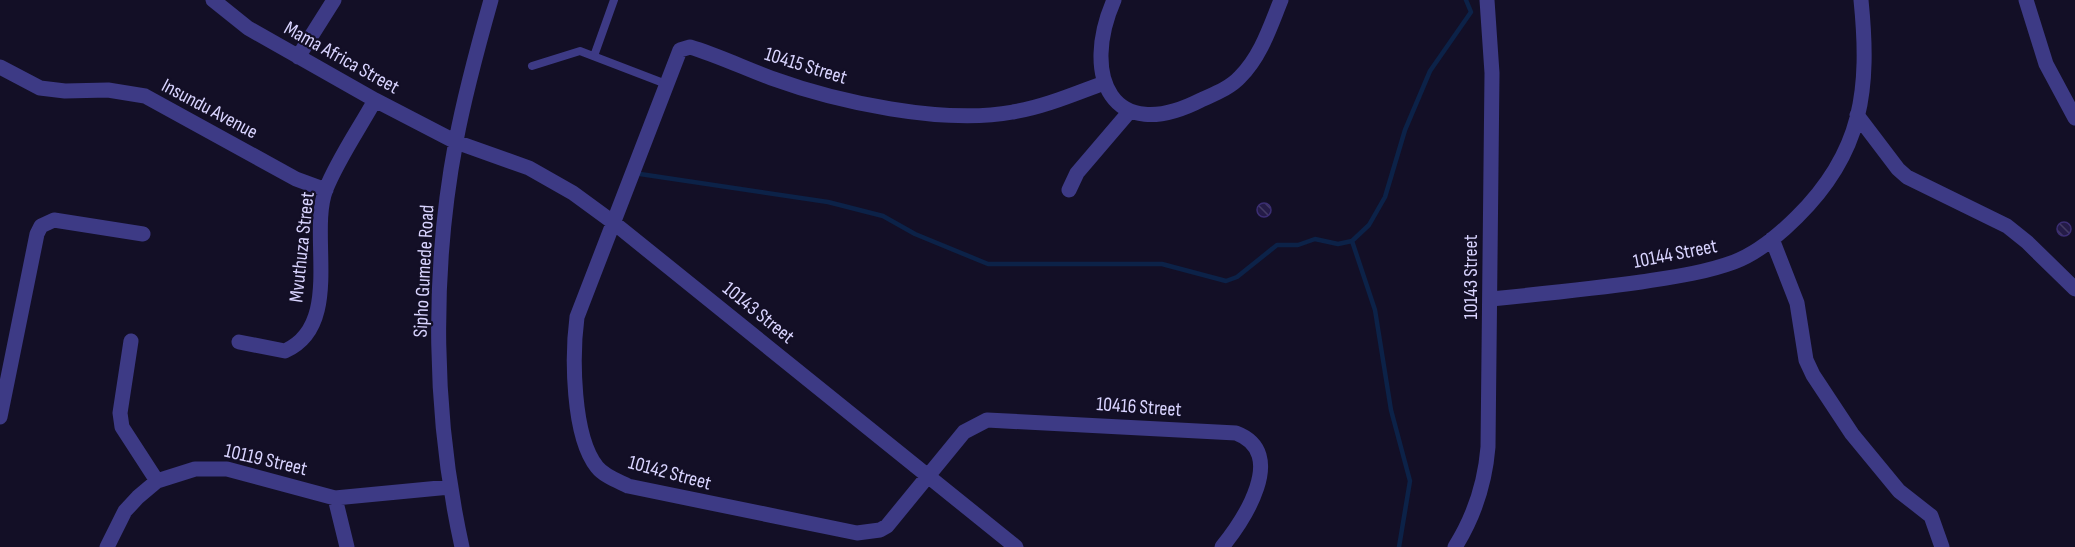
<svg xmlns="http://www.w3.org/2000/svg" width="2075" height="547" font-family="'Sofia Sans Condensed',sans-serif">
<defs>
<pattern id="building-back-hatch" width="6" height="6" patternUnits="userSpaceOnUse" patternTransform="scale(1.5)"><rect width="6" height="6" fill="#241b47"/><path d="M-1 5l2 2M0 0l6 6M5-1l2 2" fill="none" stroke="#433b63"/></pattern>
</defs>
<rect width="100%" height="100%" fill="#130f26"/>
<path fill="#0007" d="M1259 211a6 6 0 1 1 12 0a6 6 0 1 1-12 0Z
M2059 230a6 6 0 1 1 12 0a6 6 0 1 1-12 0Z"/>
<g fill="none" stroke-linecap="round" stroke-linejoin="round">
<path stroke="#0c2248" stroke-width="4.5" d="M640,174l188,28 55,14 32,18 73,30h174l64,17 11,-4 40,-32h21l17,-6 23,5 14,-3 17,-16 16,-28 20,-67 25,-59 41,-59 -5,-12
M1352,241l23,69 16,100 19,71 -11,66"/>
</g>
<path fill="url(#building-back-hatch)" stroke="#3b2d73" stroke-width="1.5" d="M1257 210a7 7 0 1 1 14 0a7 7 0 1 1-14 0Z
M2057 229a7 7 0 1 1 14 0a7 7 0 1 1-14 0Z"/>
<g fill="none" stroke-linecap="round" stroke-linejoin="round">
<path stroke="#3d3a85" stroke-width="8" d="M594,56l20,-56
M532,66l48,-15 86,33"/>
<path stroke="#3d3a85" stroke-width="15" d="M213,0l35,28 127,72 81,42 73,26 44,25 41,30 402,324
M1114,0c-33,75 -3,146 87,100 13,-6 29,-12 39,-23 21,-21 30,-50 41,-77
M2026,0l20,64 29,54
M298,57l36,-57
M0,67l40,21 25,3 43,-1 37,6 151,83 30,11
M1104,83c-30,11 -60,24 -91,29 -70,13 -176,-10 -242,-34 -27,-10 -54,-23 -81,-31l-10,3 -103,267c-5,38 -5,119 20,150 7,9 21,14 31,19l229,47 23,-3 7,-4 77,-94 23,-12 249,13c53,20 7,88 -14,114
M1857,115l41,54 9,8 100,49 20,16 48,47
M1069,190l8,-17 53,-62
M1772,239l25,64 9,57 7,15 39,59 47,57 32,25 11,31
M1491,299c50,-5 100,-10 150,-17 32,-5 63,-9 93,-20 24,-9 45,-27 63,-45 66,-65 73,-128 64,-217
M131,341l-11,72 2,14 35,54
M239,342l46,9c59,-26 23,-117 41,-162 12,-30 33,-60 49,-89
M0,417l37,-183 4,-8 13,-6 89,14
M335,498l12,49
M107,547l18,-36 13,-14 19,-16 38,-12h32l108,29 115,-11
M462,547c-29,-131 -31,-274 -6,-406 9,-48 22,-95 35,-141
M1455,547c20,-32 30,-63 33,-100l4,-374 -5,-73"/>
</g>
<g text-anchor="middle" stroke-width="4.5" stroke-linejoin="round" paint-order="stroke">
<g font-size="20" fill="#d9d4ff" stroke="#130f26">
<text transform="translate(342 57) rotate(29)" y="7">Mama Africa Street</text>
<text transform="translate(806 65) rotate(17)" y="7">10415 Street</text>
<text transform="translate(210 108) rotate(28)" y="7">Insundu Avenue</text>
<text transform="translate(301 247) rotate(-84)" y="7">Mvuthuza Street</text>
<text transform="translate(1675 253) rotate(-11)" y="7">10144 Street</text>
<text transform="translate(423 271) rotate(-87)" y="7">Sipho Gumede Road</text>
<text transform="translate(1470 277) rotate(-90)" y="7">10143 Street</text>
<text transform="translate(759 312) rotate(39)" y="7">10143 Street</text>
<text transform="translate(1139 406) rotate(4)" y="7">10416 Street</text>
<text transform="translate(266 459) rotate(13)" y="7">10119 Street</text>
<text transform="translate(670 472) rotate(15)" y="7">10142 Street</text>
</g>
</g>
</svg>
